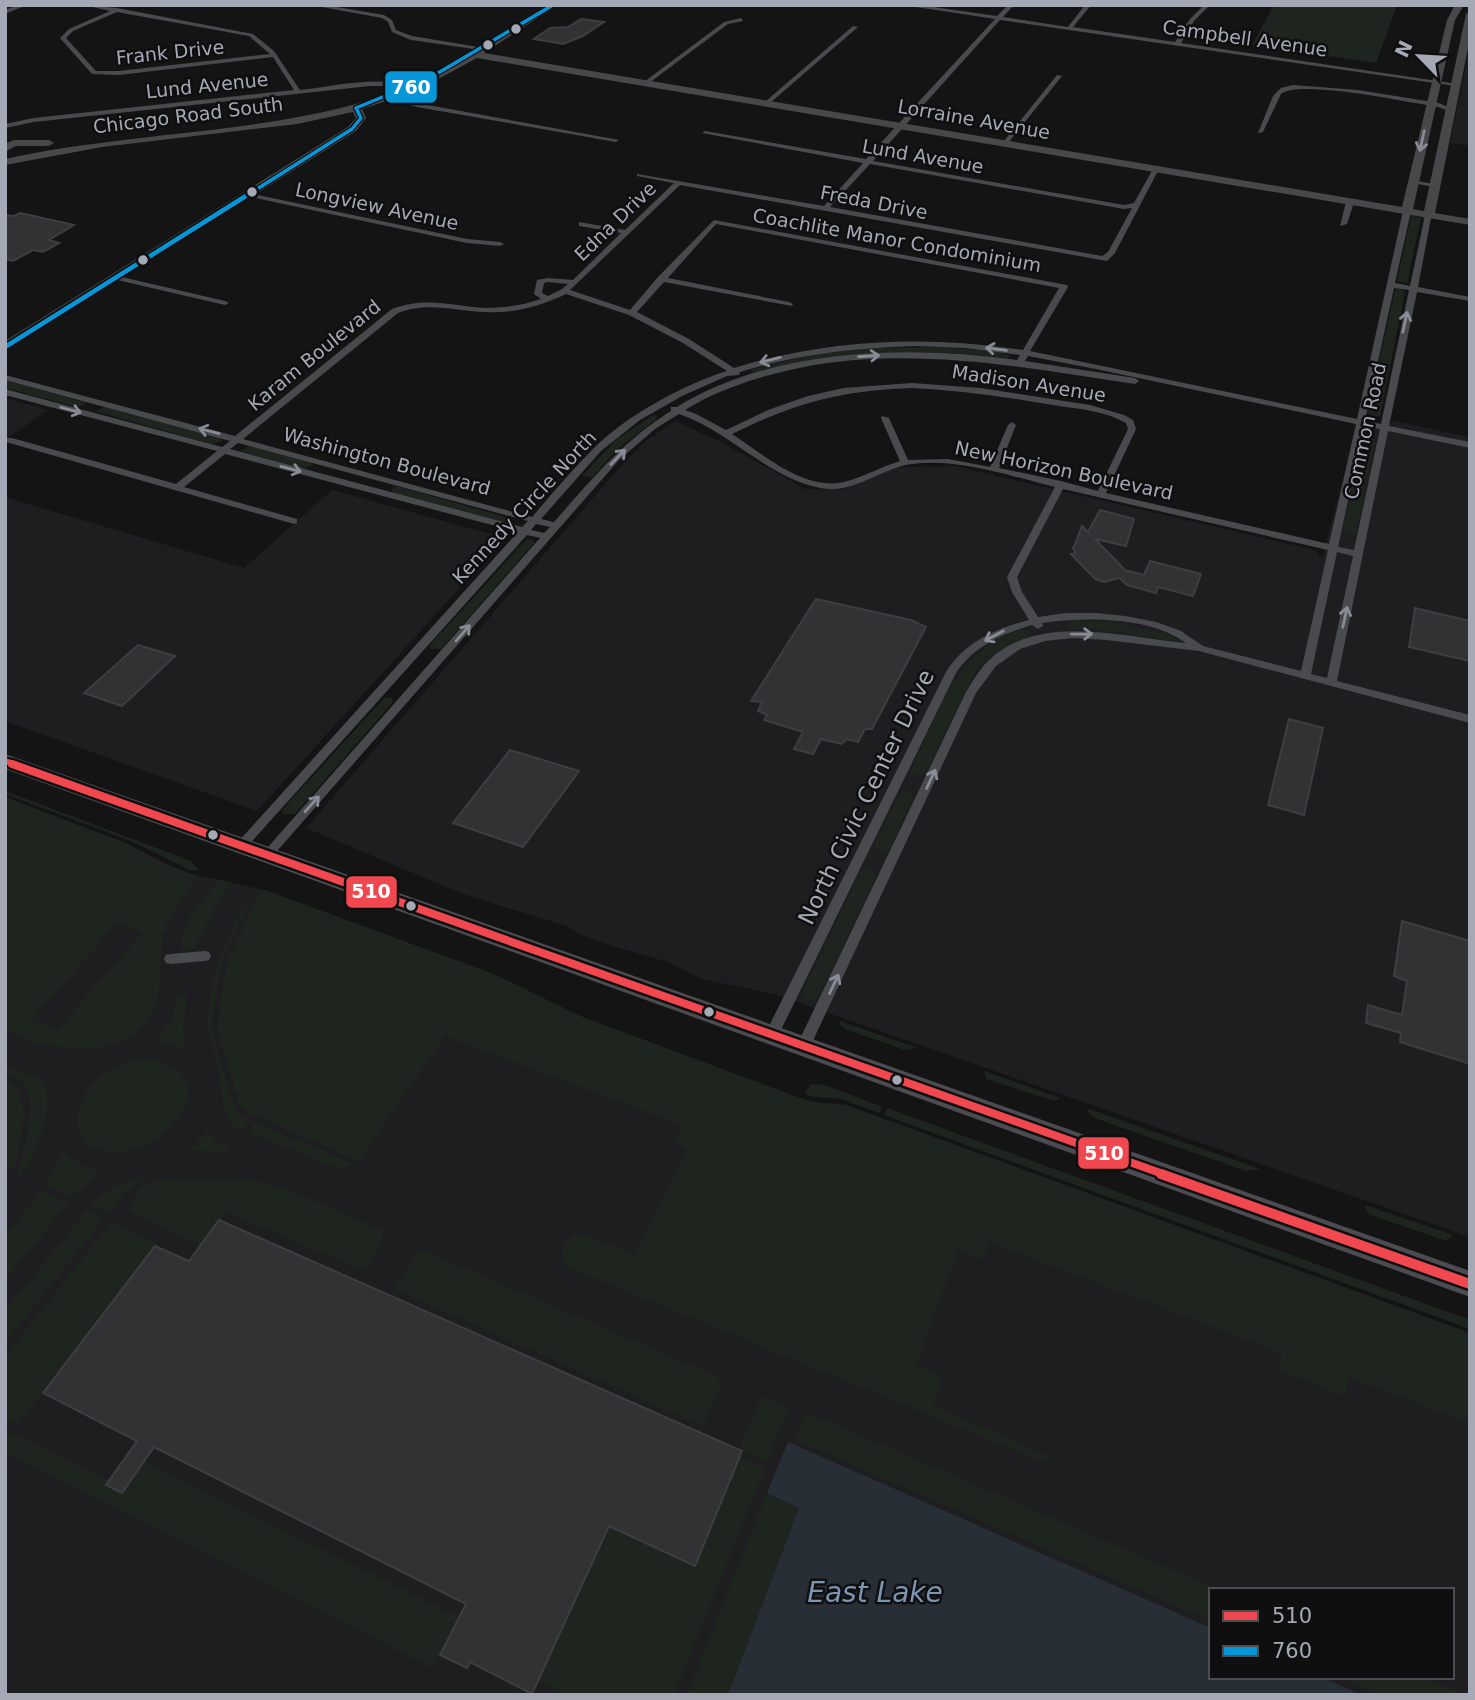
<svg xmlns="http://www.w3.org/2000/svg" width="1475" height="1700" font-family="'DejaVu Sans',sans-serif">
<rect width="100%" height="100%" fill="#141415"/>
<path fill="#1e1e20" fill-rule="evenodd" d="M1470,45v101l-20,-3z
M5,398l43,12 -43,30z
M675,421l50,23 80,45 37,1 38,-17 23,-6 51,-1 348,81 14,4 6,8 33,-126 39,-12 76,16v800l-696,-243 -72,-15 -34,-17 -56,-16 -31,-11 -12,-8 -106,-33 -157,-66 321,-369 19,-18z
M332,490l173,48 -248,273 -252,-90v-224l239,71z
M5,797l123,47 54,28 83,18 231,85 84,41 218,81 15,5 33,3 624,228v362h-1465zM1211,1590h241v87h-241z"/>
<path fill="#1e251f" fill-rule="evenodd" d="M1274,5h123l-21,58 -124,-18z
M1411,216l10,2 -14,65 -10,-2z
M1400,289l5,3 -25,124 -6,1 -6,-4 27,-123z
M941,347l52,4 19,5 -5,2c-85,-12 -169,-6 -252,15l-5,-3 69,-17 50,-5z
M5,380l79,22 2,2 -9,3 -72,-19z
M104,407l116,31 2,3 -10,3 -117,-33z
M653,415l4,1 -1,3 -37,29 -27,29 -10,-1 35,-37z
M1369,439l5,3 -18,91 -7,1 -6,-4 19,-90z
M249,446l62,16 1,3 -8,4 -64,-18z
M394,487h6l112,32 -8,4 -111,-30 -2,-3z
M527,539l6,1 1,3 -93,106h-10l-1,-4z
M1070,620l41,2 63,14 4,5 -8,2 -48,-11 -49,-3 -7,-4z
M1022,629l8,2v4l-33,17 -20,16 -52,106 -5,2 -7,-2 -2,-4c28,-58 44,-120 111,-141z
M385,697l7,1 1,4 -98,112h-12l-1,-4z
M905,790l6,2 3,5 -25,53 -9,2 -6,-7 26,-52z
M5,791l186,70 8,9h-9l-59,-29 -126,-47z
M5,797l123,47 30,17 39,15c-9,18 -24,32 -31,50 -10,27 0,58 -13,85 -24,50 -110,45 -148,16zM117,924l25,9 -85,97 -26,-10z
M867,869l7,2 2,5 -58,122 -11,3 -5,-8 59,-122z
M221,879l11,4 -12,15 -25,50 -13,3c-4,-28 21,-53 39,-72z
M256,889l-35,72 -10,69 24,79 6,7 9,4 -8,11c-21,-8 -19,-36 -22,-56 -2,-16 -10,-31 -12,-47 -4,-44 23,-103 48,-139z
M265,890l231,85 84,41 211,79 22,7 33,3 624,228v90l-122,-46 -3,19 -65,-26 1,-17 -292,-111 -6,17 -25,-9 -42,116 26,10 -8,30 119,52 -7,4 -5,-1 -476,-195 -4,-13c5,-11 9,-18 21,-19l53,21 53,-107 -14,-6 8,-17 -237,-89 -86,125 -113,-49 -6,-6 -23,-77 10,-67 30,-64z
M187,995l-4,31 2,21 -5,2 -25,-8 17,-21 6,-24z
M840,1021l77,27 -12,2 -58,-20 -8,-6z
M144,1059c86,8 31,98 -35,93 -42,-4 -37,-50 -13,-72 14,-13 31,-18 48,-21z
M5,1066c11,4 27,7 36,15 19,18 -8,76 -19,95l-6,-2c8,-12 19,-71 12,-84 -4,-9 -14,-12 -23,-16z
M984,1071l76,27 -6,3 -68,-22z
M5,1081c31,14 15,55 11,82l-4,8 -7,-3z
M811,1084l14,1 57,22 -3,6 -38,-14 -33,-3 -3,-3z
M887,1108l583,212v9l-586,-214z
M1086,1108l174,61 -14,2 -149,-52 -7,-5z
M254,1122l102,43 -16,4 -92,-36z
M207,1131l10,11 12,6 -4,6 -36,-4z
M63,1151l18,14 19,7 -27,24 -28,-10z
M148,1175l-24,18 -15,20 -19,-8 24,-19z
M184,1178h53l26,5 24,6 95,41 1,10 -19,31 -138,-59 -25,33 -73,-34c11,-31 26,-30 56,-33z
M41,1192l28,11 -64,77v-45z
M1365,1205l88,30 -7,6 -78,-27z
M87,1210l18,8 -100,125v-32z
M111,1222l47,21 -141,182 -12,-6v-63z
M420,1249l298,128 3,9 -18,40 -309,-137z
M764,1397l25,10 -23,55 -28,-12 21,-48z
M805,1412l415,178h-9v31l-416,-181z
M5,1430l104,51 -2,4 15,8 22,-32 315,156 -27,51 -427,-216z
M740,1458l25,11 -91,226h-110l-26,-14 71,-155 86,40z
M767,1493l32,15 -71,187h-41z
M1339,1677h84l41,18h-85z"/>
<path fill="#282e36" d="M788,1442l423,186v49h111l39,18h-633l71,-187 -32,-15z"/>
<path fill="#323234" stroke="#3d3e41" stroke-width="2" d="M581,19l23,3 -21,14 -20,8 -29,-5 16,-11 18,-1z
M20,213l54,12 -25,15 10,3 -16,9 -10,-2 -20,11 -8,-2v-44l9,1z
M1100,510l34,9 -8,27 -31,-7 30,31 19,5 6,-14 51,13 -8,22 -35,-9 -2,6 -29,-8 -8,-7 -15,4 -9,-3 -24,-25 5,-1 -3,-4 9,-23 6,6z
M816,599l95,21 15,7 -54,102h-7l-7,13 -11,-3 -6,5 -20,-5 -8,15 -19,-5 9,-17 -39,-12 3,-5 -9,-4 4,-9 -11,-1z
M1415,608l55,13v40l-61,-14z
M138,645l37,11 -53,50 -38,-13z
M1289,719l34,9 -19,87 -36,-10z
M510,750l69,21 -56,76 -70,-24z
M1402,921l68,20v123l-70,-22 1,-9 -35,-10 2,-18 34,10 5,-34 -13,-5z
M219,1220l523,231 -47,115 -86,-40 -77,168 -62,-32 -3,6 -27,-13 26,-51 -312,-157 -32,46 -16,-8 31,-44 -94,-48 112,-147 34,15z"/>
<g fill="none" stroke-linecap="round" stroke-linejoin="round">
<path fill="#494a4d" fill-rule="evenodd" d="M18,5h9l-22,9v-4z
M84,5l33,3 136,26 21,17 26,39c34,-4 85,-16 116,-2l-3,2 -21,-4h-22l-336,36 -29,6v-4l29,-6 260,-28 -21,-33 -154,18 -27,-1 -32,-36 9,-9 41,-18zM117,12l132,24 21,18 -151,17h-23l-30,-33 7,-7z
M311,5h14l59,10 8,5 4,10 16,6 72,12 -3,2 -70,-10 -19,-8 -4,-10 -6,-4z
M903,5h16l78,11 11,-11h6l-11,12 65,10 17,-22h6l-18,22 102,15 15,-23 14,-14h6l-16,16 -13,22 277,41 -3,2 -455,-66 -127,141 251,44 10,-2 20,-36 5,-1 1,1 -45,86 -8,8 -427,-76 -110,105 60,20 28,-33 56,-57 353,65 1,2 -38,64 327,68 46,-208 4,-2 4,2 -16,72 15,3 15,-71 7,-2 -14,74 52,10v4l-53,-9 -28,134 81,16v6l-82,-17 -51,250 133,34v8l-271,-72 -93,-11 -32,-2 -29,3 -25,8 -24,17 -20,27 -167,356 -5,2 -5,-2 -2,-4 169,-353c6,-10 13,-22 22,-31 52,-50 136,-23 198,-18 -37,-27 -101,-26 -144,-20l1,3 -5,3 -6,-4c-30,9 -58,21 -76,48l-179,365 -5,2 -5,-2 -2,-4 181,-362c19,-30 49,-43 83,-52l-17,-28 -5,-15 48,-90c-46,-11 -95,-29 -143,-23 -31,4 -59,31 -92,24 -54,-11 -90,-57 -141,-74l-24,15 -36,31 -348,398h-8l-2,-3 279,-317 -13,-3 -282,314h-8l-2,-3 2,-3 281,-311 -293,-78 -41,33 113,32v4l-3,1 -288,-82v-4h6l164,46 41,-33 -212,-56v-6l217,58 8,-6 -225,-61v-5l230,61 157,-127c35,-13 59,-3 94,-1 19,0 37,-3 55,-9l-7,-5 3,-14 11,-2 25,2 48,-47 -42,-7v-4l46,8 49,-47 -37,-7v-2l187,32 39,-43 -161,-30 3,-2 161,28 129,-140zM870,164l254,45 8,-1 -24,44 -6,4 -272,-49zM716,224l343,64 -36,62c-97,-15 -195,-11 -289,18l-45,-29 -52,-27 27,-30 128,24 1,-2 -4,-2 -121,-24zM548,282l20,2 -6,5 -14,7 -6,-3 2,-10zM1394,288l15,2 -28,134 -16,-3zM566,294l63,21 54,28 44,28c-45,14 -101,45 -134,78 -21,21 -41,45 -61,68l-289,-78 155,-126c30,-12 57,-2 87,-1 28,2 56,-6 81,-18zM916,346l49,2 55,7 -3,5c-108,-15 -245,-12 -340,47h-6v4c-47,29 -81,70 -117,111l-13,-3 60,-68 39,-31 42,-24 45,-20 12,-1 1,-3c58,-18 115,-24 176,-26zM1028,356l68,13 260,55 -27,120 -223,-51 30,-64 -3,-9 -9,-5 -34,-10 -110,-17 -68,-5 -68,5 -36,8 -40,14 -42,20 -30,-16 -11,-4c22,-14 48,-24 74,-32 124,-38 250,-13 376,6l4,-3 -4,-3 -110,-17zM912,388c47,2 94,9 141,17 25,4 50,5 73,18l2,6 -30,62 -37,-10 -62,-13 17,-43 -4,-3 -4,3 -18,42 -42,-8 -40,1 -19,-42 -7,-2 -1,2 19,43c-19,6 -37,16 -56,21 -40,9 -81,-28 -112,-48 66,-32 107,-43 180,-46zM1364,426l16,3 -26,121 -16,-3zM238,443l290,78 -6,6 -292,-78zM1063,489l265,61 -27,121 -98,-25 -22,-15 -25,-9 -31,-6 -29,-3h-30l-28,4 -16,-25 -5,-15zM536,524l14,3 -6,6 -13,-3zM1337,552l16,4 -26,122 -16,-4z
M741,18l2,3 -15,3 -79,59 -5,-1 80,-60z
M853,26l5,1 -88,76h-4v-2z
M1057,75l5,1 -54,67h-4v-2z
M1293,85l65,5 81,13 13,6 -3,2 -11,-4c-28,-4 -138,-28 -157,-13l-18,38 -5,1 15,-37 8,-8z
M390,96l27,7 202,37 -3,2 -199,-35 -29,-8z
M1414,180l23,5 -3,2 -22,-4v-2z
M248,193l219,46 33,3 4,2 -4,2 -33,-3 -221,-47 -2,-1z
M1350,200l4,2 -7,22 -7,2 6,-24z
M113,275l112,26 4,2 -4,2 -112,-26z
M204,951l5,1 2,4 -2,4 -5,1 -33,3 -5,-1 -2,-4 2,-4 5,-1z"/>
<path fill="#48484b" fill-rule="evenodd" d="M547,5h10l-73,48 918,154 45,-187 8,-15h9l-9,15 -42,189 11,2 42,-197 4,-3v27l-35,175 35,6v6l-993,-167 -61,33 -54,18 4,9 -10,13 -351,220v-10l343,-214 8,-9 -3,-6 -56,12 -195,23 -97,18v-6c126,-28 259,-24 382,-64 30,-9 58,-28 83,-43 24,-15 51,-31 77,-47z
M14,140h35l5,3 -5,3h-33l-11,6v-8z"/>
<path fill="#4b4c50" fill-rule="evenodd" d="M5,754l1465,517v26l-1465,-528z"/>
<defs>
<path id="bus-1-far2" d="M5,761l12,4"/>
<path id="bus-1-far1" d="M12,764l1154,411"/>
<path id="bus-1" d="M1161,1174l309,110"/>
<path id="bus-2-far1" d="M356,108l77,-32 120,-71
M246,196l106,-67 9,-11 -5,-10"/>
<path id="bus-2" d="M5,347l244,-153"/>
</defs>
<use href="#bus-1-far2" stroke="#0f0f10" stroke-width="10"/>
<use href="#bus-1-far1" stroke="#0f0f10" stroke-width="13"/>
<use href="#bus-1" stroke="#0f0f10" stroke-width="15"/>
<use href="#bus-2-far1" stroke="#0f0f10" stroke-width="6"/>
<use href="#bus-2" stroke="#0f0f10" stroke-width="8"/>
<use href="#bus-1-far2" stroke="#f1484f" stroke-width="6"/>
<use href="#bus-1-far1" stroke="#f1484f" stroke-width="8"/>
<use href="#bus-1" stroke="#f1484f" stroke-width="10"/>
<use href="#bus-2-far1" stroke="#0696d7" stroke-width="3.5"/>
<use href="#bus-2" stroke="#0696d7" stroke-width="4.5"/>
</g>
<defs><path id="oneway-shaft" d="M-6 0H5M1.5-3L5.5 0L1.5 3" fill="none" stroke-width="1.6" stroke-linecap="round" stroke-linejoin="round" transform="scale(1.75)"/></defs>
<g stroke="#898c96">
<use href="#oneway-shaft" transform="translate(1422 141) rotate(102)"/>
<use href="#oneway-shaft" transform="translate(1405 322) rotate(-78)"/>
<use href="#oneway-shaft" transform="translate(996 349) rotate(-172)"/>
<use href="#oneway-shaft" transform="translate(869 356) rotate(-4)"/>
<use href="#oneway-shaft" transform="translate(770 360) rotate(166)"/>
<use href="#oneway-shaft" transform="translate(71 410) rotate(15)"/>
<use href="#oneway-shaft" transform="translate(209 431) rotate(-165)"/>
<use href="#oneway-shaft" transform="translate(618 457) rotate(-46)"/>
<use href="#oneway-shaft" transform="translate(291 469) rotate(15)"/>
<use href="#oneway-shaft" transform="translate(1345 617) rotate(-78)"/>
<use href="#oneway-shaft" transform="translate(463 633) rotate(-49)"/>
<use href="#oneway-shaft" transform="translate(1082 634) rotate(-1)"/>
<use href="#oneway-shaft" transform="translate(994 636) rotate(152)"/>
<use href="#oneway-shaft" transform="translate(931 779) rotate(-65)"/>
<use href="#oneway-shaft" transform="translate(312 804) rotate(-48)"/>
<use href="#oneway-shaft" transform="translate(834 984) rotate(-65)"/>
</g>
<g fill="#a5a9b6" stroke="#0f0f10" stroke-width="2.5">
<circle cx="516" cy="29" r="6"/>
<circle cx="488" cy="45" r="6"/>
<circle cx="252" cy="192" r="6"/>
<circle cx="143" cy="260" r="6"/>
<circle cx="213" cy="835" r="6"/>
<circle cx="411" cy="906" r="6"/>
<circle cx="709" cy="1012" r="6"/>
<circle cx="897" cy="1080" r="6"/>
</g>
<g text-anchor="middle" stroke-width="5" stroke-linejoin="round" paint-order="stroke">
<g font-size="19" fill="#a5a9b6" stroke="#0f0f10">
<text transform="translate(1245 38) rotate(8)" y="7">Campbell Avenue</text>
<text transform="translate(170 52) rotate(-6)" y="7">Frank Drive</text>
<text transform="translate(207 85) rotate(-6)" y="7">Lund Avenue</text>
<text transform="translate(188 115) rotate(-7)" y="7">Chicago Road South</text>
<text transform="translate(974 119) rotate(10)" y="7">Lorraine Avenue</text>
<text transform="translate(923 156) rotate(10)" y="7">Lund Avenue</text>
<text transform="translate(874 202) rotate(11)" y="7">Freda Drive</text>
<text transform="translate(377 206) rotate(12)" y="7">Longview Avenue</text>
<text transform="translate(615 221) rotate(-44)" y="7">Edna Drive</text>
<text transform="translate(897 240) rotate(10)" y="7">Coachlite Manor Condominium</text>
<text transform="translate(314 355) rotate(-39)" y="7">Karam Boulevard</text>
<text transform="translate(1029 383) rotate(9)" y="7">Madison Avenue</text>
<text transform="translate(1365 431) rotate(-78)" y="7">Common Road</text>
<text transform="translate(387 461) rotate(15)" y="7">Washington Boulevard</text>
<text transform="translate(1064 470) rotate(12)" y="7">New Horizon Boulevard</text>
<text transform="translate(524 507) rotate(-47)" y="7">Kennedy Circle North</text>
</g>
<g font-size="23" fill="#a5a9b6" stroke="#0f0f10">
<text transform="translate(866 797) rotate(-64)" y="8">North Civic Center Drive</text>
</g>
<g font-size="28" font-style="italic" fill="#7b95b2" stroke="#0f0f10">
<text x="875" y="1602">East Lake</text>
</g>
</g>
<g stroke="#0f0f10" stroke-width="2.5">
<rect x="384" y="70" width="54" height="34" rx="7" fill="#0696d7"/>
<rect x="345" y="875" width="53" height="34" rx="7" fill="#f1484f"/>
<rect x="1077" y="1136" width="53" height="34" rx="7" fill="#f1484f"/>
</g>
<g font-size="19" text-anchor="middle" font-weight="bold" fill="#fff">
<text x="411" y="94">760</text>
<text x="371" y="898">510</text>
<text x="1104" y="1160">510</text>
</g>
<rect width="1475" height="1700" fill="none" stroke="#a5a9b6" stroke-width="14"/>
<rect x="1209" y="1588" width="245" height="91" fill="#0f0f10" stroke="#4b4d52" stroke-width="2"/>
<rect x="1223" y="1611" width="35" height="10" fill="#f1484f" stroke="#4b4d52" stroke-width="2"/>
<text x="1272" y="1623" font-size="21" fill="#a5a9b6">510</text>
<rect x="1223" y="1646" width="35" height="10" fill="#0696d7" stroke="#4b4d52" stroke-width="2"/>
<text x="1272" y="1658" font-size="21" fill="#a5a9b6">760</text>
<g transform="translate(1419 56) rotate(295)" stroke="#0f0f10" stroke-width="5" paint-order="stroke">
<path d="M0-5L12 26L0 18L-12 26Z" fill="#a5a9b6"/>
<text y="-10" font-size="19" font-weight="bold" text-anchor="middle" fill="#a5a9b6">N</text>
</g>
</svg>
